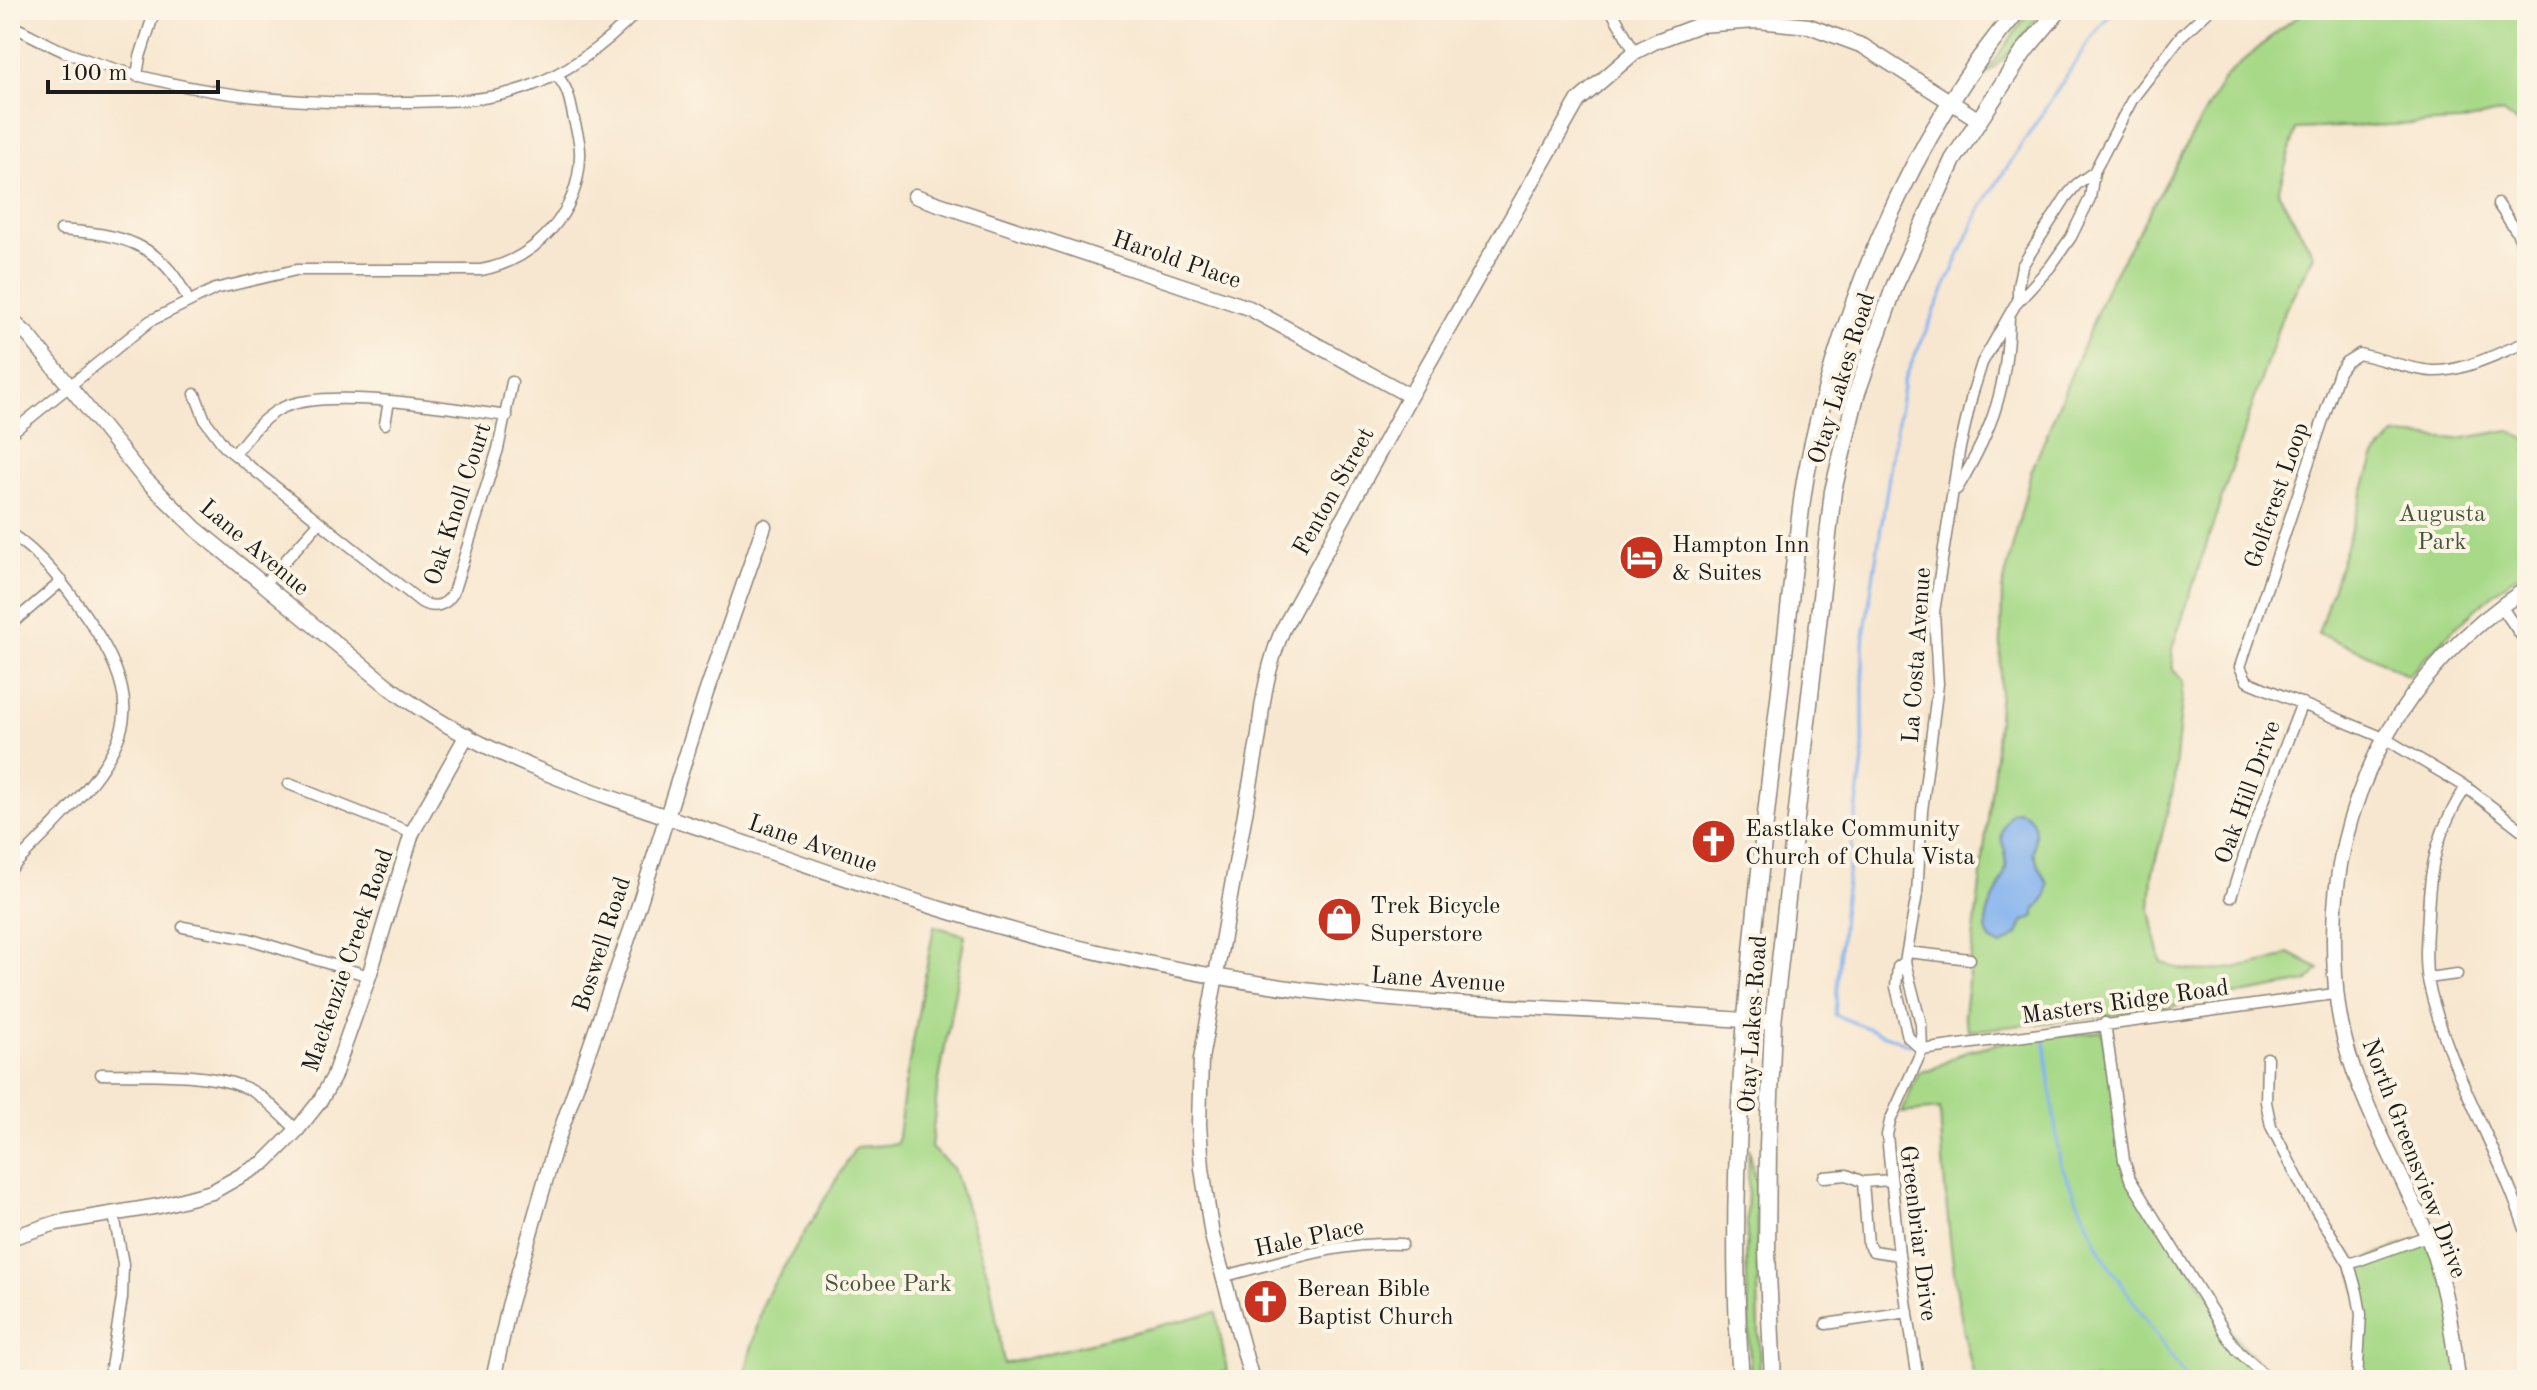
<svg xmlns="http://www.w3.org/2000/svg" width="2537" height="1390" font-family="'Old Standard TT',serif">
<rect width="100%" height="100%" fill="#fcf5e5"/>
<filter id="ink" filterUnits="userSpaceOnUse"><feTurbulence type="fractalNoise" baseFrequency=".0125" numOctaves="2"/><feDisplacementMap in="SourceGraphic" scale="16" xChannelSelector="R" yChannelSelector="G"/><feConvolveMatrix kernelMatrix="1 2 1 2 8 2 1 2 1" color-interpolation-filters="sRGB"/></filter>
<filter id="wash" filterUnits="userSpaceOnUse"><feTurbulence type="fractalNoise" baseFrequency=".006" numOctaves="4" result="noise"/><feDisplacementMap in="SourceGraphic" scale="32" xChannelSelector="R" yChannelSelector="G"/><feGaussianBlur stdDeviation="1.8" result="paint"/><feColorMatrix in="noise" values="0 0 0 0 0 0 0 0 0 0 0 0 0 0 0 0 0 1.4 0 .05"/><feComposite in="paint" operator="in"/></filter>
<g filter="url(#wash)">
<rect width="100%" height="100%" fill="#f8e7d0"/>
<path fill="#a7d988" stroke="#627a52" stroke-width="2" d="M2031,10h12l-33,42 -30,29z
M2308,10h219v119l-24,-17 -43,10 -164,7 -18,63 36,63 -32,61 -110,333 1,21 11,11 -11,108 -21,87 -2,34 11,53c9,2 17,6 26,7 21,3 85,-5 102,-17l30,16 -12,13 -167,30 -171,19 -5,-17 30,-245 6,-79 2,-100 29,-118 77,-187 117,-208 60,-52z
M2509,430l18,10v128c-42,29 -84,70 -119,108l-46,-25 -44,-17 56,-176 20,-23 65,4z
M934,926l31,9 -28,157 -6,56 22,20 37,113 14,83 212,-52 11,59 -32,9h-452l21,-80 92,-153 41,-3 8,-59z
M2102,1031l27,146 33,45 76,119 25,27 20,12h-308c-22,-81 -31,-187 -35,-271l-39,4 18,-41 12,-2 35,-19 77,-18 30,2z
M1749,1148l7,35 4,197h-9l-1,-13 -4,-110z
M2434,1233c18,48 27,96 28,147h-108l9,-62 -12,-53z"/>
<path fill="#83b2ee" stroke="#506785" stroke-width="2" d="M2018,811c22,5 17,25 15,43l15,30 -2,12 -11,15v5l-11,5 -6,13 -17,12 -11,-6c-14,-23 13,-51 16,-73 3,-26 -15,-25 5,-54z"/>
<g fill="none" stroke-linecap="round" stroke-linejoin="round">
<path stroke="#83b2ee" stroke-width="3" d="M2044,1037l16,126 44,95 83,122
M1910,1045l-75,-30 8,-102 20,-153v-117l41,-263 76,-171 113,-174 21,-25"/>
</g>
</g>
<g filter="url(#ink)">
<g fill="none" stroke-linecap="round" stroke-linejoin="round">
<defs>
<path id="street" d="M1611,10l24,42
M10,25c20,9 40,21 60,29 107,40 221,52 335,48 40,-1 80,0 120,-14 44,-15 81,-44 114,-78
M137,76l3,-19 15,-47
M2498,204l19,28 10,24
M61,230c58,4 101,12 127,70
M2018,300v-14l4,-20 44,-69 11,-13 17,-12
M2527,342c-29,11 -63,30 -95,29 -24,-2 -49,-12 -73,-17l-13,8 -7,10 -99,295 7,14 137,57 82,49 61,47
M195,394l10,26 20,27 196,155c13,7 25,4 32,-9l45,-144 14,-67
M385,424l4,-23
M10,434l140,-113 65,-32 81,-19h185c54,-10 98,-57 99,-114 1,-12 -3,-24 -6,-36 -4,-18 -5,-32 -18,-45
M234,454c15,-17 27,-36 48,-46 44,-22 173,1 225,8
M1957,489c37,-62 50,-101 52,-173
M10,533c33,23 56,53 78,86 18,26 39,63 36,96 -3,52 -79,117 -114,155
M264,584l56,-62
M2501,606l26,38
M10,625l52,-44
M289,784l123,49
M2466,787c-28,42 -36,76 -38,126 -1,22 -4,45 0,67 19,89 71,168 99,255
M2231,897l20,-63 51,-131
M183,927l66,12 120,37
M1907,952l63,7
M1905,962l12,-68 5,-83 16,-127 -4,-72 25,-160 13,-57 10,-32 33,-58 35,-38 21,-30 19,-39 4,-26 39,-74 48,-62 28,-26
M2428,978l29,-4
M2105,1023l19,137 6,19 96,155 12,17 32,29
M1922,1050l412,-56
M2267,1058l-1,44 5,24 34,66 44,72 8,28 4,22 -4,66
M101,1074c44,1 102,-3 143,13 20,8 37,28 53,43
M1824,1177l23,-2 16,7 28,-2
M1863,1182l5,62 5,7 26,4
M2349,1264l78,-28
M1225,1276c59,-15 116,-35 177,-32
M1826,1324l82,-12
M109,1380l13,-82 1,-34 -9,-49
M1918,1380l-19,-125 -12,-120 3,-14 32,-71 -1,-26 -16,-62 -7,5 -2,20 12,50 14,13"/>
<path id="secondary" d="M915,196l334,112 161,88
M10,319l19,17 113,140 54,53 193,158c98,74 220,110 335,149 73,25 146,52 220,74 114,36 241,64 360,80 156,20 313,17 469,33
M10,1238l46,-15 103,-17 53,-14 53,-30 32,-32 23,-29 13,-23 36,-102 43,-143 55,-98
M493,1380l16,-74 46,-159 77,-220 74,-234 58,-167
M1252,1380l-40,-144 -10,-68 -3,-44 2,-65 58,-324c3,-37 10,-73 24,-106l127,-233 168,-295 57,-49 19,-10 45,-17 58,-4 52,5 54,20 116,74
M2458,1380c-5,-48 -13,-97 -30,-142 -22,-57 -54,-109 -74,-167 -16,-46 -20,-83 -20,-131 -1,-147 71,-271 193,-352"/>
<path id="primary" d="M1741,1380c-14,-187 4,-372 24,-557 9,-83 18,-166 28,-249 5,-33 7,-67 13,-99 32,-161 104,-340 212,-465
M1773,1380l-6,-128 1,-106 5,-123 60,-532 23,-96 39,-110 58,-125 72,-110 34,-40"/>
</defs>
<use href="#street" stroke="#8a8276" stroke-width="13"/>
<use href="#secondary" stroke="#8a8276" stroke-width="17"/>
<use href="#primary" stroke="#8a8276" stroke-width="19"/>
<use href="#street" stroke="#fff" stroke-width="10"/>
<use href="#secondary" stroke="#fff" stroke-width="14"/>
<use href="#primary" stroke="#fff" stroke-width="16"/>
</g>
</g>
<defs>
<symbol id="hotel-disc" viewBox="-11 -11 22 22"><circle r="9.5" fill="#c8321e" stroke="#fcf5e5"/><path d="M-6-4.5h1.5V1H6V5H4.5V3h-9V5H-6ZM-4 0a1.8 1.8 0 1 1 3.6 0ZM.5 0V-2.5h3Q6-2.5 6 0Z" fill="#fff"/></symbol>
<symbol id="church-disc" viewBox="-11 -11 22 22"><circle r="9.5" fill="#c8321e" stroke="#fcf5e5"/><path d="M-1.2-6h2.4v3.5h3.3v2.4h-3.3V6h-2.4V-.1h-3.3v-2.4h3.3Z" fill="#fff"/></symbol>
<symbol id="shop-disc" viewBox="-11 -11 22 22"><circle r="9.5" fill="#c8321e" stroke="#fcf5e5"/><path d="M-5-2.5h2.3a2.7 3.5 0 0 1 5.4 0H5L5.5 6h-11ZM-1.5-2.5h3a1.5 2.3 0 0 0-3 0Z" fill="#fff"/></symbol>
</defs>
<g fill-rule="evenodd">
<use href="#hotel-disc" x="1616" y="532" width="51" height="51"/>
<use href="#church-disc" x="1688" y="816" width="51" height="51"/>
<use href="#shop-disc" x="1314" y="894" width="51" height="51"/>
<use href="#church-disc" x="1240" y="1276" width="51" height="51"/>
</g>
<g text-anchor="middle" stroke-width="8" stroke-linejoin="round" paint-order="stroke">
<g font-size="24" fill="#1c1c1c" stroke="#fcf5e5">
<text transform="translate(1177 259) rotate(19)" y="8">Harold Place</text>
<text transform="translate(1841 378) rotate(-73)" y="8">Otay Lakes Road</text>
<text transform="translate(1333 491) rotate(-61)" y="8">Fenton Street</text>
<text transform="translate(2276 495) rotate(-71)" y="8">Golfcrest Loop</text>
<text transform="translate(457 504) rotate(-72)" y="8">Oak Knoll Court</text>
<text transform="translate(255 547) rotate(40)" y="8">Lane Avenue</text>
<text transform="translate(1916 655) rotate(-86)" y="8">La Costa Avenue</text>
<text transform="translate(2247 792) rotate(-70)" y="8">Oak Hill Drive</text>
<text transform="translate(813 843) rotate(19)" y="8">Lane Avenue</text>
<text transform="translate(601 944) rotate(-72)" y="8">Boswell Road</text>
<text transform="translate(347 960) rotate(-71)" y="8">Mackenzie Creek Road</text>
<text transform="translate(1438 979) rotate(4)" y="8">Lane Avenue</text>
<text transform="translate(2125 1001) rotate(-8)" y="8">Masters Ridge Road</text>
<text transform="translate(1752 1024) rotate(-86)" y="8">Otay Lakes Road</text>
<text transform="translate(2415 1158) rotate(69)" y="8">North Greensview Drive</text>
<text transform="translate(1919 1233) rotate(83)" y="8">Greenbriar Drive</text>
<text transform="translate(1309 1237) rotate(-12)" y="8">Hale Place</text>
</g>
<g font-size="24" fill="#46553c" stroke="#fcf5e5">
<text x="2442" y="521">Augusta<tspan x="2442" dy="28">Park</tspan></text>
<text x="888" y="1291">Scobee Park</text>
</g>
<g font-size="24" fill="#1c1c1c" stroke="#fcf5e5" text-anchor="start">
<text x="1672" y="552">Hampton Inn<tspan x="1672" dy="28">&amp; Suites</tspan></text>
<text x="1745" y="836">Eastlake Community<tspan x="1745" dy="28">Church of Chula Vista</tspan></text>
<text x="1370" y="913">Trek Bicycle<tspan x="1370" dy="28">Superstore</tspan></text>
<text x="1297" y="1296">Berean Bible<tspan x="1297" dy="28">Baptist Church</tspan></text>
</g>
</g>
<rect width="2537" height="1390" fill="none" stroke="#fcf5e5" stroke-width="40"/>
<path d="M48 80v12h170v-12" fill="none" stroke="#1c1c1c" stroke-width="4"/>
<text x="60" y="80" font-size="24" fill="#1c1c1c" stroke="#fcf5e5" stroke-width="6" paint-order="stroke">100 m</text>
</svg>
